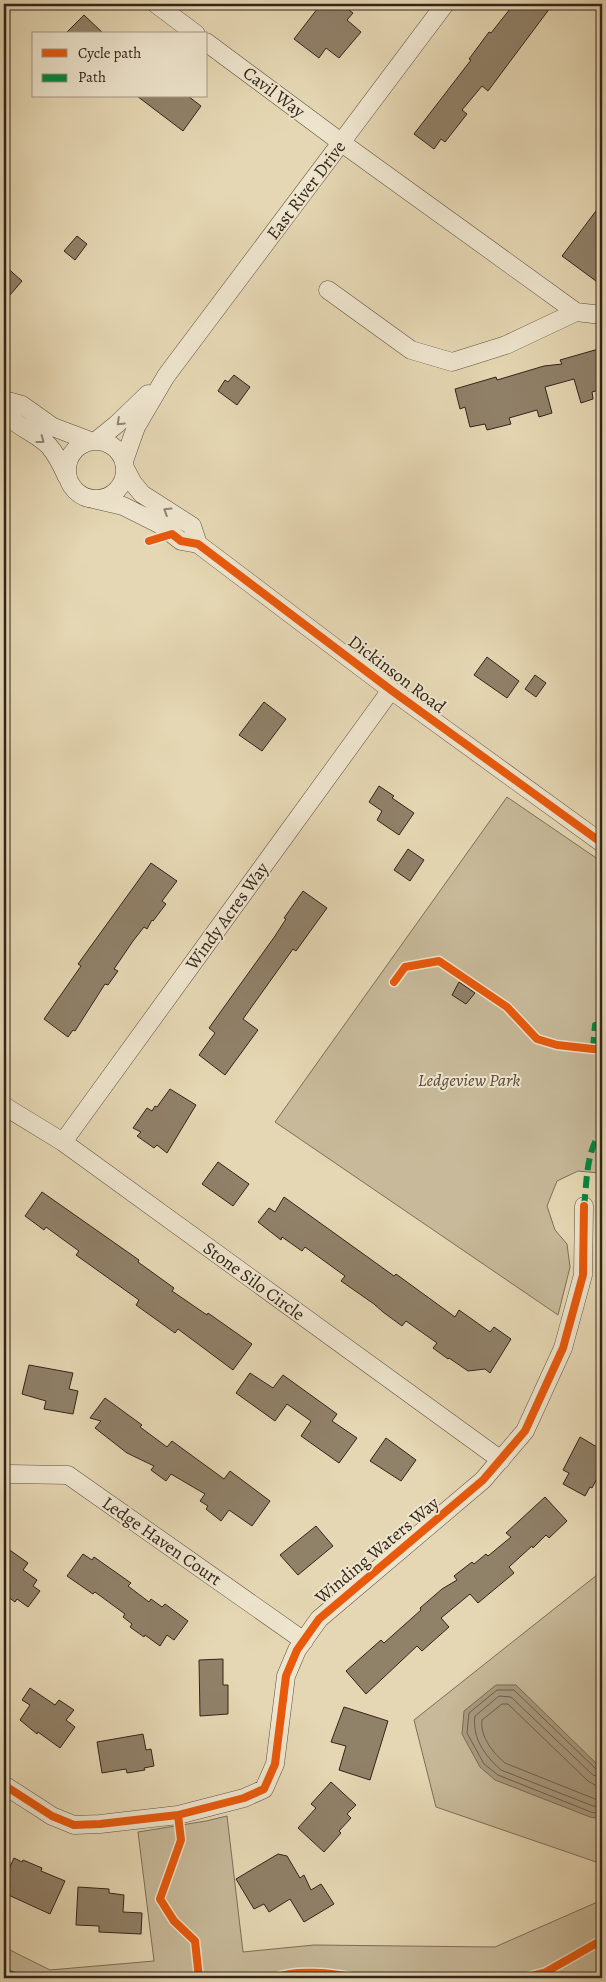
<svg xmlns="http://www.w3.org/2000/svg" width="606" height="1982" font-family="Alegreya,serif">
<rect width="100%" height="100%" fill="#e5d7b3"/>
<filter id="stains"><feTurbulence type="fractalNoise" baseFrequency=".004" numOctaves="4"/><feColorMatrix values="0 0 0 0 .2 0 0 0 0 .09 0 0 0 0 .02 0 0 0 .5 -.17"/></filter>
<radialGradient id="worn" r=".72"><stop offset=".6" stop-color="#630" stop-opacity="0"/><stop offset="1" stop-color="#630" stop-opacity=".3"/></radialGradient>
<path fill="#c7b999" stroke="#7d6e59" d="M507,797l95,65v313l-3,-2 -21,-2 -21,10 -10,25 8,24 12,14 3,23 -12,48 -283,-193z
M602,1571v293l-166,-57 -22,-87z
M227,1816l16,136 71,-7 181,2 107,-47v78h-598v-31l46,23 104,-9 -16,-129 68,-11z"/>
<path fill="#a89a7f" stroke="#796b56" d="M496,1685h20l86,84v50l-12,-2 -95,-37 -15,-13 -18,-33 2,-23z"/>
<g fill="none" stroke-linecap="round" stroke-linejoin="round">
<path stroke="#6e5f4c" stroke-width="1" d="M602,1772l-5,-2 -83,-80h-17l-28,23 -2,20 17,31 14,11 93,37 11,2
M602,1778l-9,-3 -82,-78 -12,-1 -24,20c-3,22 10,40 26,54l92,36 9,1
M602,1786l-7,-1 -7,-4 -80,-77h-6l-20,16c-2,17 11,33 23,43l90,36 7,1"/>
</g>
<path fill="#908169" stroke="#332419" d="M321,4h20l12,9 -6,7 14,12 -22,26 -13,-10 -7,10 -25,-19z
M514,4h39l-65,87 -6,-5 -20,24 5,4 -22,28 -4,-3 -7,10 -20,-15 57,-74 -2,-1 20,-27 2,1z
M84,15l20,19h-39z
M137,96h51l13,10 -18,25z
M602,203v70l-6,8 -34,-25z
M77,236l10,8 -12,16 -11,-9z
M4,265l18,16 -18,21z
M602,348v41l-10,3 1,7 -12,4 -7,-24 -29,8 7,26 -13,4 -2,-7 -28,8 2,6 -24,6 -2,-6 -15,3 -5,-20 -5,2 -5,-20 41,-12 1,3 47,-14 18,-2 -2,-4z
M234,375l16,12 -13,18 -19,-14 7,-11 3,2z
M487,657l32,24 -12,17 -33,-23z
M535,675l11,8 -10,14 -11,-8z
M264,702l22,17 -24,32 -23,-16z
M379,786l15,10 -2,2 22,15 -15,22 -22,-15 5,-9 -13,-9z
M408,849l16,11 -14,21 -16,-11z
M151,863l26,18 -15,20 4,3 -13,17 -1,-1 -5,9 -3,-2 -11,14 -19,28 4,2 -10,14 -3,-1 -30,47 -2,-1 -5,7 -24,-18 37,-53 -3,-2z
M303,891l24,17 -31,43 -3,-2 -50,70 15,11 -33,45 -26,-20 16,-22 -6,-5 66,-92 11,-17 -2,-1z
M459,982l16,11 -9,11 -14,-9z
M170,1089l26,16 -29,48 -10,-8 -3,3 -17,-12 4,-4 -8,-4 14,-20 5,3 3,-5 2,1z
M218,1162l31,22 -16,22 -31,-22z
M42,1192l97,68 -1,2 36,26 -2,3 35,24 1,-2 44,31 -19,26 -55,-41 -3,4 -39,-28 3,-5 -63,-45 3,-4 -33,-24 -2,3 -19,-14z
M284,1197l110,79 2,-2 59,43 4,-7 31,22 4,-5 17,12 -21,34 -5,-4 -17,2 -19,-13 -1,1 -15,-11 4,-5 -31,-22 -4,5 -19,-14 -9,-8 -33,-23 4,-5 -40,-29 -3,4 -20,-14 -1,3 -23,-18 11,-14 6,4z
M29,1365l44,8 -4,16 9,2 -5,23 -29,-5 2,-8 -24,-7z
M250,1373l23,15 10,-13 54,39 -5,7 25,17 -18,25 -38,-27 10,-15 -24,-17 -12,17 -39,-28z
M105,1398l37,27 -2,2 27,20 5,-6 52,38 6,-8 40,30 -18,25 -23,-16 -8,11 -15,-12 2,-3 -8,-5 5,-7 -34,-20 -5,7 -15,-11 3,-4 -27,-13 -32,-25 6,-7 -11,-3z
M580,1437l22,13v19l-10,19 -2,-1 -5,9 -22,-12 6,-11 -6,-3z
M386,1438l30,22 -15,21 -31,-20z
M545,1497l22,24 -18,17 -3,-3 -13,13 -1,-2 -23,21 5,6 -36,30 -8,-9 -29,24 8,9 -27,24 -5,-5 -51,48 -20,-23 35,-31 3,3 37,-33 -1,-2 22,-19 15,-9 -3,-4 18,-14 2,2 12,-10 2,2 23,-19 -5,-4z
M316,1526l17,20 -35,29 -18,-20z
M4,1546l24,17 -5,7 14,10 -4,6 7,5 -12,16 -11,-8 -2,3 -11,-8z
M83,1554l9,6 2,-3 37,26 -3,3 21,16 2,-3 11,8 3,-3 23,17 -14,19 -7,-5 -7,11 -15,-11 -1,2 -14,-10 2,-3 -9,-7 2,-3 -30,-22 -2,2 -26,-18z
M223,1659v26h5v29l-28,2 -1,-56z
M30,1688l25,17 4,-5 15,10 -8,10 9,7 -15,21 -22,-16 -1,2 -17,-14 10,-15 -8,-5z
M344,1707l44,14 -18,59 -31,-10 7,-24 -15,-4z
M143,1734l3,16 5,-1 3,17 -10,2 1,2 -18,3 -1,-4 -24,4 -5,-31z
M331,1782l25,23 -9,9 4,4 -12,13 2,2 -17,19 -26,-24 18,-20 -5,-4z
M278,1854l9,2 13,22 4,-3 7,15 10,-6 13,20 -30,18 -14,-23 -21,13 -5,-8 -10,5 -18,-30z
M14,1858l8,4 1,-2 19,8 -1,3 24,10 -15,33 -46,-21v-13z
M78,1887l31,2v4l15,2 -1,17 19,1 -1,21 -42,-2v-6l-23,-1z"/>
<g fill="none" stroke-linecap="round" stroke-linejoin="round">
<defs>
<path id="minor" d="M156,4l40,30
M206,42l136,101 234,169 26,3
M328,290l83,60 41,12 54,-17 70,-33
M4,400l18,5 31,22 37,14
M4,410c10,17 32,22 45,36 8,9 13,20 18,31
M67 470a29 29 0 1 1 58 0a29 29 0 1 1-58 0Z
M96,441l21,-17 31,-30
M124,461l12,-34 30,-51 279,-372
M126,470l7,13 9,11 50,32 6,18
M93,499l30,7 36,18 22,17 17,3 193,146 211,153
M4,1106l59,36 438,318
M63,1142l328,-452
M9,1474l59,1 236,166
M4,1785l48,31 22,9 26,-1 78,-9 66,-17 20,-9 11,-25 11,-88 11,-26 22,-31 164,-139 42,-49 38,-83 20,-73 1,-69"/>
</defs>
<use href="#minor" stroke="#605140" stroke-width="19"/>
<use href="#minor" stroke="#eee5ce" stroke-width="18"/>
<path stroke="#00873e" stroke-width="6" stroke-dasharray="12 6" stroke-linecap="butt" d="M593,1049l2,-24h7
M602,1098v9
M584,1206c3,-23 2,-58 18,-74
M4,1971l19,7"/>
<defs>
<path id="cycleway" d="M149,541l23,-7 9,7 17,3 193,146 211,153
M394,982l11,-15 34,-6 68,46 30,32 20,6 45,5
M4,1785l48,31 22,9 26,-1 78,-9 66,-17 20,-9 11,-25 11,-88 11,-26 22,-31 164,-139 42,-49 38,-83 20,-73 1,-69
M178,1815l3,25 -21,59 14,22 21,20 4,37
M275,1978c19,-9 59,-5 79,0
M524,1978l22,-6 56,-32"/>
</defs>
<use href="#cycleway" stroke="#eee5ce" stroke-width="11"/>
<use href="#cycleway" stroke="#e8590c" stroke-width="8"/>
</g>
<defs><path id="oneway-chevron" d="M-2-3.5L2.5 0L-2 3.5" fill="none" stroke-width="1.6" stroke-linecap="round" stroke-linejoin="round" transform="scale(1.25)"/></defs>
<g stroke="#908474">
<use href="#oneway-chevron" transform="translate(120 422) rotate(137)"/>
<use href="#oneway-chevron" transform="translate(41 440) rotate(37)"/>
<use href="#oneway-chevron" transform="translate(167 511) rotate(-148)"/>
</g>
<g text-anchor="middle" stroke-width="4" stroke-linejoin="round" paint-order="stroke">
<g font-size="18" fill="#332419" stroke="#eee5ce">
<text transform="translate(274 92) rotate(37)" y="6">Cavil Way</text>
<text transform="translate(306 190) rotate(-53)" y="6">East River Drive</text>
<text transform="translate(397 674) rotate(37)" y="6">Dickinson Road</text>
<text transform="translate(227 916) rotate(-54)" y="6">Windy Acres Way</text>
<text transform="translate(254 1281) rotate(36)" y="6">Stone Silo Circle</text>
<text transform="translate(162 1541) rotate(35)" y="6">Ledge Haven Court</text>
<text transform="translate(377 1550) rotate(-40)" y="6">Winding Waters Way</text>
</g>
<g font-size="18" font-style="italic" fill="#584939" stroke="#eee5ce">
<text x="469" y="1086">Ledgeview Park</text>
</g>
</g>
<rect width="606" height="1982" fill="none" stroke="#e5d7b3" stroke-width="20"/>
<rect x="5" y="5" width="596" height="1972" fill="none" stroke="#332419" stroke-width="2.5"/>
<rect x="10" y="10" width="586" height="1962" fill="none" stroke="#332419"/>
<rect x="32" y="32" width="175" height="65" fill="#eee5ce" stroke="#a39886"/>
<rect x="42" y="49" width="25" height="8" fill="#e8590c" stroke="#a39886"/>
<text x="78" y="58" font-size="15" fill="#332419">Cycle path</text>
<rect x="42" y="74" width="25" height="8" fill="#00873e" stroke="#a39886"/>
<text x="78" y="82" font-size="15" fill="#332419">Path</text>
<rect width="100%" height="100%" filter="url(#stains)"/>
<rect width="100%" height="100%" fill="url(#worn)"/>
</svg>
